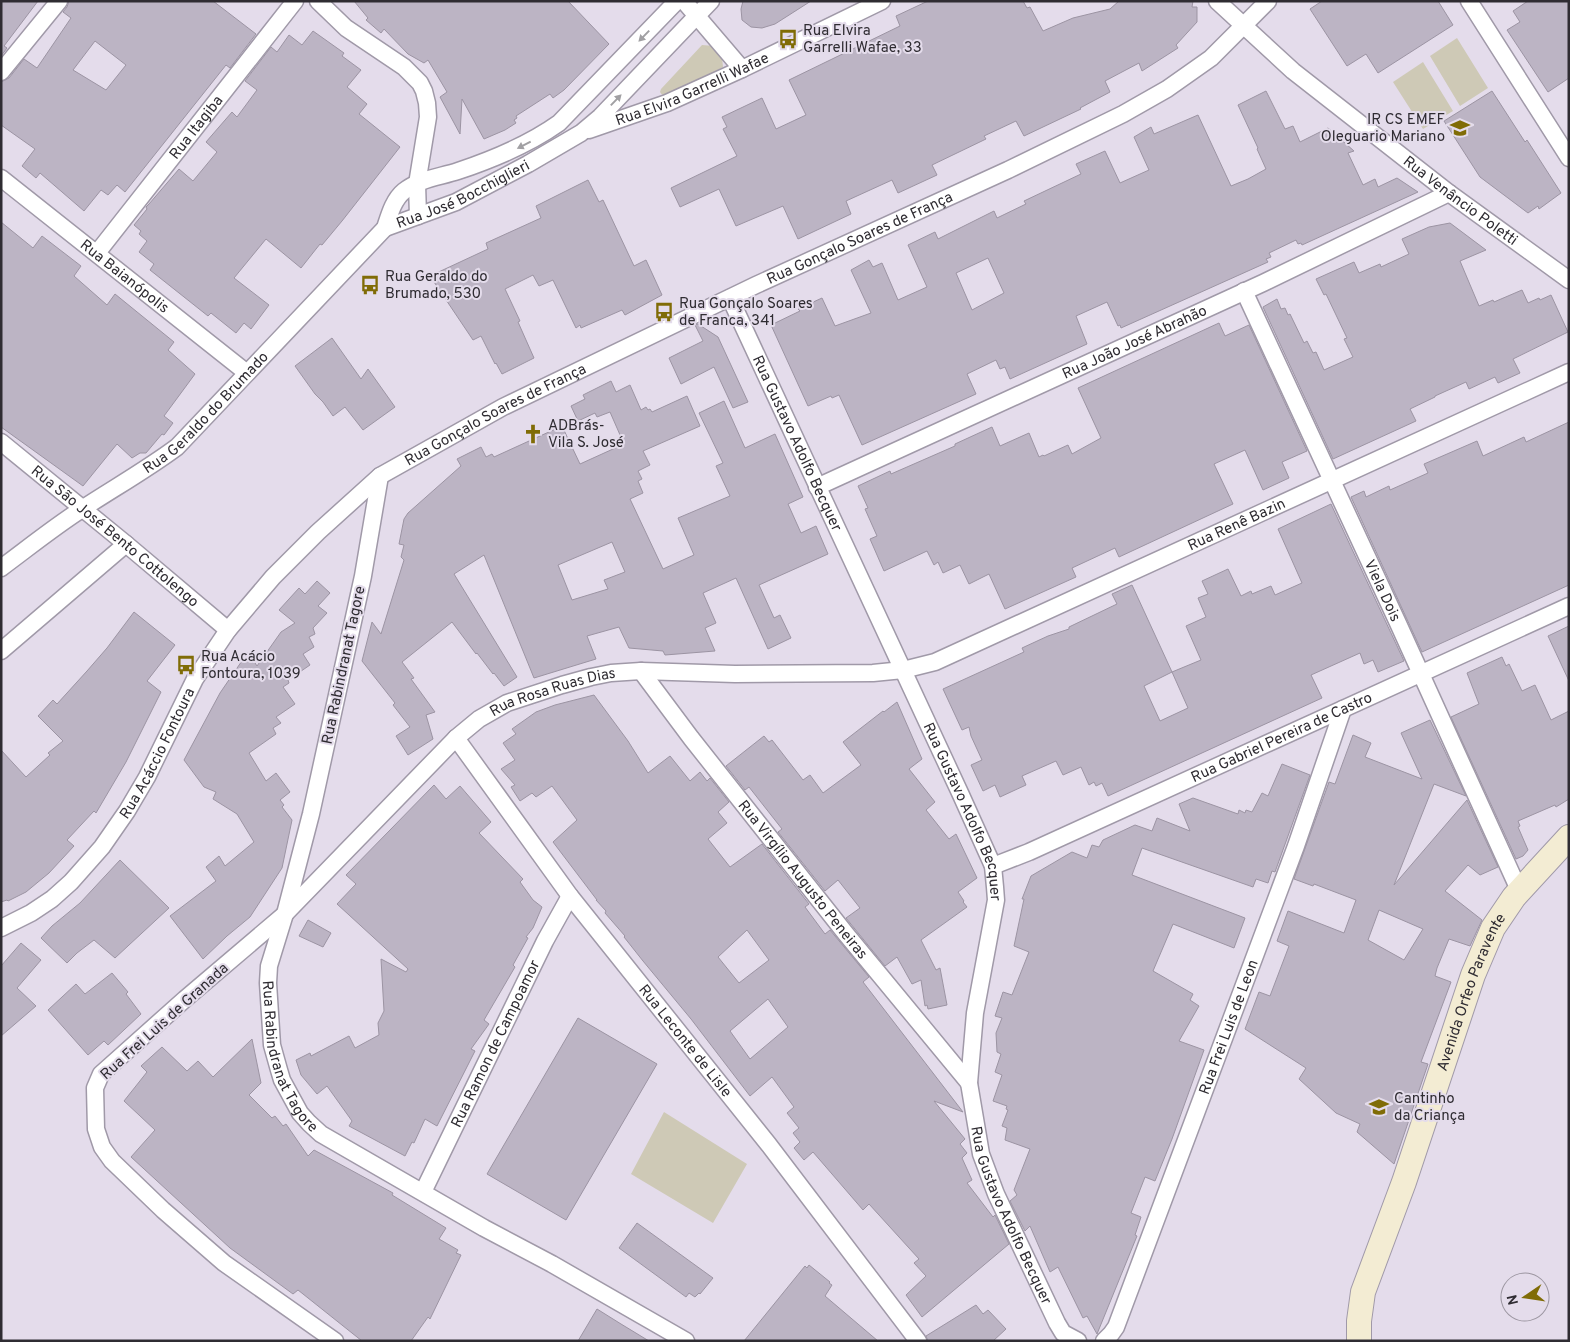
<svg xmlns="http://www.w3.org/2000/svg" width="1570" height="1342" font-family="Overpass,sans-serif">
<rect width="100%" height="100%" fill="#e4dceb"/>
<path fill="#cec9b6" d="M1457,38l31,50 -28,18 -30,-50z
M702,45l12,1 8,11 1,10 -53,29c-4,1 -8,0 -10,-4l1,-3z
M1423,62l30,49 -30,18 -30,-47z
M664,1112l83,52 -34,59 -82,-49z"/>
<path fill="#bcb4c4" stroke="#9c94a3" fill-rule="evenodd" d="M1,1h37l-34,45 3,2 -6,8z
M69,1h144l43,33 -26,34 -4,-3 -101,127 -8,-7 -9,10 -7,-5 -17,21 -44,-38 -4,5 -14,-12 13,-17 -34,-24v-43l8,-4 15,-19 13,9 34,-50 -8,-6 4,-5zM95,41l31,24 -20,25 -33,-20z
M354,1h214l41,43 -45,46 -11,8 -3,-4 -34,22 1,2 -3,2 2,3 -11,7 -21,9 -22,-40 -2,35 -20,-37 7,-5 -19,-32 -4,3 -16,-9 -24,-25 -3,4 -15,-13 2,-2z
M743,1h68l-36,23 -13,4 -11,-1 -9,-7 -1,-11z
M928,1h95l4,7 3,-1 13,24 30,-13 37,-9 9,-8h74l-1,6h5v15l-21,23 2,3 -36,23 -3,-8 -34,18 5,11 -30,16 1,1 -57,27 -8,-15 -32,15 2,3 -54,26 5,10 -39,18 -6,-13 -46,21 5,13 -53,25 -15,-33 -47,20 -17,-37 -39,18 -9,-19 66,-32 -14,-27 4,-2 -5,-10 40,-19 14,31 30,-14 -17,-35 111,-54 -4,-10z
M1322,1h116l15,24 -75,48 -12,-19 -19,12 -37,-57z
M1528,1h41v77l-21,14 -41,-62 13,-8 -7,-11z
M313,31l31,22 -2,3 19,14 -14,17 20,17 -8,10 41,33 -58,74 -20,24 -2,-1 -19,24 -35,-29 -32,39 35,27 -18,24 -7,-6 -8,10 -25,-20 -3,3 -58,-46 4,-6 -15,-12 8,-11 -8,-7 2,-3 -7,-6 13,-16 -1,-2 3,-3 30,-35 14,12 24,-29 -11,-10 26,-30 5,5 20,-27 -12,-9 26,-34 6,5 12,-17 13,10z
M1266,91l19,38 8,-3 7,16 28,-14 26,23 -6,2 15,32 12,-6 3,8 19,-9 21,14 -116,53 -1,-2 -3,1 -2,-4 -27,13 2,4 -5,2 2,3 -147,66 -1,-3 -2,1 -11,-24 -31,14 11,28 -77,35 -5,-12 -5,2 -4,-9 -29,14 9,20 -114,51 -23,-50 -7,3 -1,-2 -23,10 -37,-81 29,-14 -2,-2 24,-11 13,28 36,-13 -20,-43 18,-10 4,7 9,-4 16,37 29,-13 -19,-42 27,-13 3,7 56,-28 3,7 29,-14 -2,-3 57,-27 -5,-10 29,-13 15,32 29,-13 -15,-33 17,-10 3,7 44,-19 33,71 17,-7 18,-10 -9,-20 1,-1 -20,-43zM988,258l16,35 -32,17 -16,-37z
M1492,91l33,51 2,-2 34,53 -22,16 -1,-3 -10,7 -48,-36 -36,-56z
M588,180l11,22 4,-2 31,66 12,-6 16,35 -37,20 -3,-5 -41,18 -1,-3 -4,3 -23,-48 -14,6 -6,-11 -28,14 15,32 -2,1 16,36 -32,16 -6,-11 -1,1 -14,-28 -8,4 -43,-64 58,-27 -2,-6 55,-25 -5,-12z
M1,222l32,26 9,-12 39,30 -7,10 33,29 8,-11 59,48 -6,8 27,24 -31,42 9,7 -9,12 -2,-1 -16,19h-6l-8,5 -15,-14 -34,42 -82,-59z
M1450,223l36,27 -26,11 19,45 14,-6 1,2 28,-12 6,13 11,-5 1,2 11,-5 17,37 -55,27 7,14 -22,10 -3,-6 -26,12 -3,-7 -31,14v1l-25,12 6,12 -83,38 -70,-152 14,-8 4,10 4,-1 3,7 2,-1 14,29 3,-2 6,12 3,-1 8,18 29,-13 -9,-18 3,-1 -21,-44 -2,1 -8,-16 38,-17 5,11 21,-9 1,3 28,-13 -7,-15 27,-12z
M1219,323l6,13 24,-11 58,126 -25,11 7,16 -26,12 -18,-40 -31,14 19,40 -114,53 -4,-9 -43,20 4,9 -71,32 -16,-35 -20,10 -9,-19 -17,8 -5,-11 -4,3 -7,-14 -43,20 -14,-32 7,-3 -12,-27 3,-1 -10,-22 32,-15 1,3 64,-28v-2l37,-17 8,19 29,-13 10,24 4,-2 1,1 24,-11 4,9 29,-16 -23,-50z
M698,324l20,13 30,65 -15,6 -19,-41 -33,17 -12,-26 34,-17 -8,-16z
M332,338l29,41 7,-10 27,38 -32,23 -18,-23 -12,9 -10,-14 -8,-8 -20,-28z
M611,381l5,11 14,-7 11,25 5,-3 2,3 2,-1 2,3 35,-16 13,30 -57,25 7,14 -12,6 4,8 -4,2 5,12 -13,6 33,70 31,-14 -16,-37 52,-22 -14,-30 7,-3 -24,-50 25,-12 21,47 30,-14 28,63 -15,7 13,29 15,-7 12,28 -69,31 15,33 6,-3 11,23 -23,11 -32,-71 -33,15 13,30 -11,5 10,23 -50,4 -2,-4 -34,-3 -10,-21 -32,9 9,23 -62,19 -50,-123 -30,19 63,103 -13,9 -10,-13 -1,1 -16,-21 -1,1 -24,-32 -50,40 12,16 -3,1 24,33 -9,3 7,24 -25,16 -12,-19 14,-9 -17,-22 2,-2 -33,-42 10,-39 9,12 23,-74 -3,-3 3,-12 -5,-1 5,-25 4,-6 53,-47 -4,-7 24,-12 5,10 6,-3 2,3 68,-31 18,38 44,-20 -14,-32 -13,5 -2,-4 -17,8 -7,-15 14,-7 -2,-4zM612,542l13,30 -21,8 4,9 -36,11 -14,-35z
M1569,422v163l-147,67 -71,-155 13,-6 2,6 23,-11 1,4 38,-17 -4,-9 53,-23 6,15 41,-19 2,5z
M1331,504l73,157 -26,11 -5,-12 -9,4 -4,-11 -49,22 11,23 -214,98 -6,-13 -6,3 -2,-4 -5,3 -8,-18 -18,8 -7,-14 -34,15 4,9 -26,12 -5,-12 -12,6 -12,-26 11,-5 -11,-24 -2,-9 -7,3 -19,-41 81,-37 -2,-4 26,-12 21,-7v-2l48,-23 -5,-10 20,-9 40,87 29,-12 -15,-34 20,-9 -8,-19 10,-4 -6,-13 26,-12 13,27 10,-5 1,3 19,-8 4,9 27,-12 -24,-54zM1172,672l16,36 -28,13 -16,-35z
M317,581l13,12 -12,13 9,7 -14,15 2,6 -6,3 5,10 -11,7 7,11 -22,15 1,3 -6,4 12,17 -19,13 5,6 -8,5 3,6 -27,19 17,28 10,-8 14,19 -10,8 4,5 -2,2 10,13 -10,48 -32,49 -23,19 -24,23 -33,-43 46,-35 -10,-14 13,-11 6,10 29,-24 -17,-28 -24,-15 3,-7 -12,-5 -20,-27 36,-67 28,-41 9,14 24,-34 14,-9 -16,-13 20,-22 6,6z
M134,612l41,33 -28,36 14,11 -35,70 -30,51 -2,-2 -27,29 7,6 -25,27 -23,19 -18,9 -1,-1 -6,2v-152l25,27 24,-22 -2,-2 15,-12 -25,-25 15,-16 4,4 30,-33 20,-23z
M1569,626v55l-21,-45z
M1502,657l4,9 3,-2 13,27 13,-6 16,35 18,-9v88l-13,8 -1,-2 -37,16 2,5 -2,1 10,23 -5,6 -7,3 -65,-142 28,-13 -12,-31z
M594,695l34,46 20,32 22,-17 20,25 10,-9 7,9 3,-3 19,24 -11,10 9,11 -19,16 22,28 32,-23 47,60 -4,3 20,27 5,-4 39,47 -6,5 100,130 -29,-11 31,38 -5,5 7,9 -5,5 10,22 -5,3 26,34 2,-2 14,29 -87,73 -16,-22 20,-19 -12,-13 5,-4 -50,-55 -6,6 -50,-58 -9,8 -10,-12 6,-6 -7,-9 6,-5 -12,-15 7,-6 -22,-30 -22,19 -59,-77 -48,-58 -19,-24 1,-1 -20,-23 1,-2 -10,-11h1l-44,-58 24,-22 -25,-34 -16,11 -4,-4 -12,8 -9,-14 4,-2 -14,-16 14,-9 -12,-17 13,-9 -4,-5 24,-17 19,-7zM747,930l22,30 -30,23 -21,-26zM768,999l20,28 -38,32 -20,-28z
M897,702l25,57 -13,10 26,33 -9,8 23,29 7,-5 21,44 -19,14 6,9 -1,1 4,5 -46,33 15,30 4,-2 7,37 -19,4 -1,-4 -2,1 -4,-26 -9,4 -15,-27 -12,9 -39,-48 14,-10 -22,-28 -13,11 -47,-59 4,-3 -33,-42 -4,3 -19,-24 38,-30 5,6 3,-2 31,40 7,-5 13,18 38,-28 -18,-23 40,-31 1,1z
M1430,720l36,76 -32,-12 -40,101 73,-85 31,67 -18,8 -12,-10 -23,26 37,29 -12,26 -21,-7 -12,29 -2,8 16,6 -30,80 7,2 -34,100 -37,-32 3,-8 -24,-11 -37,-34 7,-11 -61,-39 14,-37 11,4 19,-50 -12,-5 11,-30 56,22 12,-33 -42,-16 -1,2 -19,-7 35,-97 6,2 18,-49 18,8 -6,14 57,22 -21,-46zM1379,910l44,19 -19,31 -36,-20z
M1282,764l28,11 -35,97 -3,-1 -4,12 -12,-4 -3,8 -111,-39 -10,27 113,43 -11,30 -61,-24 -20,47 40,23 -3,6 9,6 -20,35 25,9 -32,89 -17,42 -10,-4 -14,36 10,4 -6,18 2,1 -40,98 -10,-18 -4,2 -25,-51 -8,5 -20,-46 -5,5 -15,-30 7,-6 -3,-5 16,-41 -25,-9 2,-12 -5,-2 6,-16 -2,-1 1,-3 -14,-5 9,-26 -7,-3 6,-18 -4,-2 -1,-19 6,-15 -7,-2 8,-24 9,3 17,-43 -15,-6 10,-47h-2l9,-23 41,-24 15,6 5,-13 7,2 4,-7 32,-15 17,6 5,-13 33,13 -11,-27 14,-6 45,16 1,-4 6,3 1,-3 6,2 10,-19 6,3z
M434,785l12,14 14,-13 31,36 -12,11 44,46 -3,3 13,18 9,7 -9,21 -7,9 2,1 -15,27 2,2 -31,53 5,4 -18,25 4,2 -38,75 -12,-7 -11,24 -2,-1 -7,14 -56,-30 3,-5 -25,-35 -10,8 -16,-19 -5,-15 14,-7 1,3 38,-20 6,12 24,-13 -1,-12 6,-12 -3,-52 25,13 2,-3 -71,-65 19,-20 -10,-9z
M120,860l49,48 -54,50 -21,-18 -17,13 -10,10 -26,-25 11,-12 28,-23z
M308,920l23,13 -8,14 -24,-11z
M21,943l20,17 -24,28 19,18 -35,30v-70z
M112,973l16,19 -2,2 15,20 -33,31 -4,-4 -16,14 -40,-45 28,-26 9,10z
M578,1018l79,46 -91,156 -79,-46z
M252,1039l9,44 -12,12 23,23 3,-2 8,10 3,-2 22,32 6,-6 79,43 -1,2 54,33 -7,11 19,11 -2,3 5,2 -31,64 -2,-2 -17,24h-49l-64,-51 -5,4 -63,-46 -99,-91 24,-27 -31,-29 23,-29 -6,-6 21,-19 25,24 11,-10 15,16z
M637,1223l76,55 -13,16 -1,-1 -4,4 -6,-4 -3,4 -67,-49z
M809,1265l21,17 -1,1 3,2 -7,11 53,45h-134l61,-75 2,2z
M976,1305l7,9 5,-4 18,19 -13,12h-65l-2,-5z
M597,1309l24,15 28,17h-71z"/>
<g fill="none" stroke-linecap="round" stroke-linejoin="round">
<defs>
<g id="street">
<path d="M318,1l28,27 58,39 16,16 4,8 3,12 1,14 -11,67 1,32"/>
<path d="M684,1l58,68"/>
<path id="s1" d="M1217,1l76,70 156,122 120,87"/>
<path d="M1469,1l100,157"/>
<path d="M1,72l58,-71"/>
<path id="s2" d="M589,130l78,-27 75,-34 140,-68"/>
<path id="s3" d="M1,178l246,195"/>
<path id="s4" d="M385,228l71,-26 72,-38 53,-31 19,-16 111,-116"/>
<path id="s5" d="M97,253l198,-252"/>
<path id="s6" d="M1244,291l153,330 122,269"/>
<path id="s7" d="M730,298l231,497 32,71 2,21 1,13 -21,113 -6,70 12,71 15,40 61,129 6,10 15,8"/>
<path id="s8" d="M1,442l125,102 102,86"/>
<path id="s9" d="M380,476l-17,100 -52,238 -26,100 -16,52 -1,17 4,62 7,25 3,10 18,33 9,10 12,11 163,94 68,36 134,77"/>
<path id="s10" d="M817,487l446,-204 186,-90"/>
<path id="s11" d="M1,568c27,-20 53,-41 81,-59 32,-21 64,-39 95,-62l208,-219c4,-12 8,-28 19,-37 15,-12 36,-14 54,-20 36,-12 70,-26 101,-48l118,-122"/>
<path d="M1,651l125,-107"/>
<path id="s12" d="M641,671l50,67 155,196 123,149"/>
<path id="s13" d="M456,738l114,158 199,249 149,196"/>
<path id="s14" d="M993,866l36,-14 540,-246"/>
<path id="s15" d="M1,928l30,-15 21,-14 19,-17 31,-35 25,-36 20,-34 48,-98 33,-49 45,-53 45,-45 62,-56 123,-69 253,-122 252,-115 115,-56 44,-25 44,-31 57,-57"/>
<path id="s16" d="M423,1192l122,-251 25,-45"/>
<path id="s17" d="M335,1341l-111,-78 -61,-53 -51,-49 -10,-14 -6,-18 -1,-41 6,-14 84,-75 100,-85 171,-176 23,-19 28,-16 55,-18 29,-8 20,-4 30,-2 94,3 138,-1 30,-3 32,-8 634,-290"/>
<path id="s18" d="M1104,1341l7,-7 5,-7 180,-481 47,-137"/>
</g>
<g id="secondary">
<path id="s19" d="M1359,1341v-20l4,-29 41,-110 69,-207 20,-47 21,-31 55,-60"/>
</g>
</defs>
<use href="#street" stroke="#a099a8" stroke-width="19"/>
<use href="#secondary" stroke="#a099a8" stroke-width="26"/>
<use href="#street" stroke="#fff" stroke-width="16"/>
<use href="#secondary" stroke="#f3ecd3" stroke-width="24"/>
</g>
<defs><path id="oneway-solid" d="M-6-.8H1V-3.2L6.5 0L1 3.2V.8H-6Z" transform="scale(1.25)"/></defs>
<g fill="#a1a0a3">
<use href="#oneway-solid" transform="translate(644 36) rotate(134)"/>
<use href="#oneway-solid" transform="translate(616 100) rotate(-46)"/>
<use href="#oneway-solid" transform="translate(524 145) rotate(153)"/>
</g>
<defs>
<symbol id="bus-bare" viewBox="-9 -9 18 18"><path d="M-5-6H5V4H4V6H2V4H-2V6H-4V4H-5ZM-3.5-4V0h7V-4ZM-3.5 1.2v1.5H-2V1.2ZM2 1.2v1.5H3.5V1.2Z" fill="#806c06" stroke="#e4dceb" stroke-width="2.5" paint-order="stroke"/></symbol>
<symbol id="school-bare" viewBox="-9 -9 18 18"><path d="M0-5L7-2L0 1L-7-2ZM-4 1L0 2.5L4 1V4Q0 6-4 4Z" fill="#806c06" stroke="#e4dceb" stroke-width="2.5" paint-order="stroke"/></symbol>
<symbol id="church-bare" viewBox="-9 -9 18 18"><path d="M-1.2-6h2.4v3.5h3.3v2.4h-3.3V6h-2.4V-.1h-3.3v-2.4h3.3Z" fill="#806c06" stroke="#e4dceb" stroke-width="2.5" paint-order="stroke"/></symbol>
</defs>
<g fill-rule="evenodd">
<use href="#bus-bare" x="774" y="25" width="28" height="28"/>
<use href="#school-bare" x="1446" y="114" width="28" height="28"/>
<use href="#bus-bare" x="356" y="271" width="28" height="28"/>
<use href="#bus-bare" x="650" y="298" width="28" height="28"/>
<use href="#church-bare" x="519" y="420" width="28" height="28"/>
<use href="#bus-bare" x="172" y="651" width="28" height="28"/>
<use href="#school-bare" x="1365" y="1093" width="28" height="28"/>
</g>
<g text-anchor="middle" stroke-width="4" stroke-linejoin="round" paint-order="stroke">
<g font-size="15" fill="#2f2c32" stroke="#e4dceb" text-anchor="start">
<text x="803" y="35">Rua Elvira<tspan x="803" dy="17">Garrelli Wafae, 33</tspan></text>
<text x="1445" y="124" text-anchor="end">IR CS EMEF<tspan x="1445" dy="17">Oleguario Mariano</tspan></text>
<text x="385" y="281">Rua Geraldo do<tspan x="385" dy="17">Brumado, 530</tspan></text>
<text x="679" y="308">Rua Gonçalo Soares<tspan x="679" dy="17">de Franca, 341</tspan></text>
<text x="548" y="430">ADBrás-<tspan x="548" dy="17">Vila S. José</tspan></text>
<text x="201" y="661">Rua Acácio<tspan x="201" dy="17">Fontoura, 1039</tspan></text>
<text x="1394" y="1103">Cantinho<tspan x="1394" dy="17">da Criança</tspan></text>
</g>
<g font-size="15" fill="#2f2c32" stroke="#e4dceb">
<text dy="5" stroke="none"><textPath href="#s2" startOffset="111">Rua Elvira Garrelli Wafae</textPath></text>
<text dy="5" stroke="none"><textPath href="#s5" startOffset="160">Rua Itagiba</textPath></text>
<text dy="5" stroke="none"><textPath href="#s4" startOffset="85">Rua José Bocchiglieri</textPath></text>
<text dy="5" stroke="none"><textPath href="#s1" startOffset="315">Rua Venâncio Poletti</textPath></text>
<text dy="5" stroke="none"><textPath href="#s15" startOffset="1135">Rua Gonçalo Soares de França</textPath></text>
<text dy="5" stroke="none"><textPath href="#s3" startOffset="158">Rua Baianópolis</textPath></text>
<text dy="5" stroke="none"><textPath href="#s10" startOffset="349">Rua João José Abrahão</textPath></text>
<text dy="5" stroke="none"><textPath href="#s11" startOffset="258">Rua Geraldo do Brumado</textPath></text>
<text dy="5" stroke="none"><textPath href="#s15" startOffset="730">Rua Gonçalo Soares de França</textPath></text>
<text dy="5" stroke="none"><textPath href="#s7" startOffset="160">Rua Gustavo Adolfo Becquer</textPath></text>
<text dy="5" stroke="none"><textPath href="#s17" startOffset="1696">Rua Renê Bazin</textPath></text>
<text dy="5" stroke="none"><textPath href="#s8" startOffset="148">Rua São José Bento Cottolengo</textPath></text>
<text dy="5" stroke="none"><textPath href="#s6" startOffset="330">Viela Dois</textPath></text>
<text transform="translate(343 665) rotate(-78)" y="5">Rua Rabindranat Tagore</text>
<text dy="5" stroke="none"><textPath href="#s17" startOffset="978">Rua Rosa Ruas Dias</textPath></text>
<text dy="5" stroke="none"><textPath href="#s14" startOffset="316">Rua Gabriel Pereira de Castro</textPath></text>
<text dy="5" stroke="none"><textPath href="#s15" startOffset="240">Rua Acáccio Fontoura</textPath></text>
<text dy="5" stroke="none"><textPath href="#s7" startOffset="565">Rua Gustavo Adolfo Becquer</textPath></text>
<text dy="5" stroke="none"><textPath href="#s12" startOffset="264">Rua Virgílio Augusto Peneiras</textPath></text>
<text dy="5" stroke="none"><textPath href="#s19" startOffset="368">Avenida Orfeo Paravente</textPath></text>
<text transform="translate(164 1021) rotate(-42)" y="5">Rua Frei Luis de Granada</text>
<text dy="5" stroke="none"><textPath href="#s18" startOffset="339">Rua Frei Luis de Leon</textPath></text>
<text dy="5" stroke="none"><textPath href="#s13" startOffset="380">Rua Leconte de Lisle</textPath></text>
<text dy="5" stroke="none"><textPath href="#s16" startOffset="165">Rua Ramon de Campoamor</textPath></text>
<text dy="5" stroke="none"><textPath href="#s9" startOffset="598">Rua Rabindranat Tagore</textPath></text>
<text dy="5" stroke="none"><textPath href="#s7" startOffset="985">Rua Gustavo Adolfo Becquer</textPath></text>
</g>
</g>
<rect width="1570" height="1342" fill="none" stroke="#2f2c32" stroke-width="5"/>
<g transform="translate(1525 1297) rotate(257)"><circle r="24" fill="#e4dceb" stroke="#9c96a1"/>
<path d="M0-4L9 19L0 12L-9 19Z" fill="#806c06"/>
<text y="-8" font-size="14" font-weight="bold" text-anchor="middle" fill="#2f2c32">N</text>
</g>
</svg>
